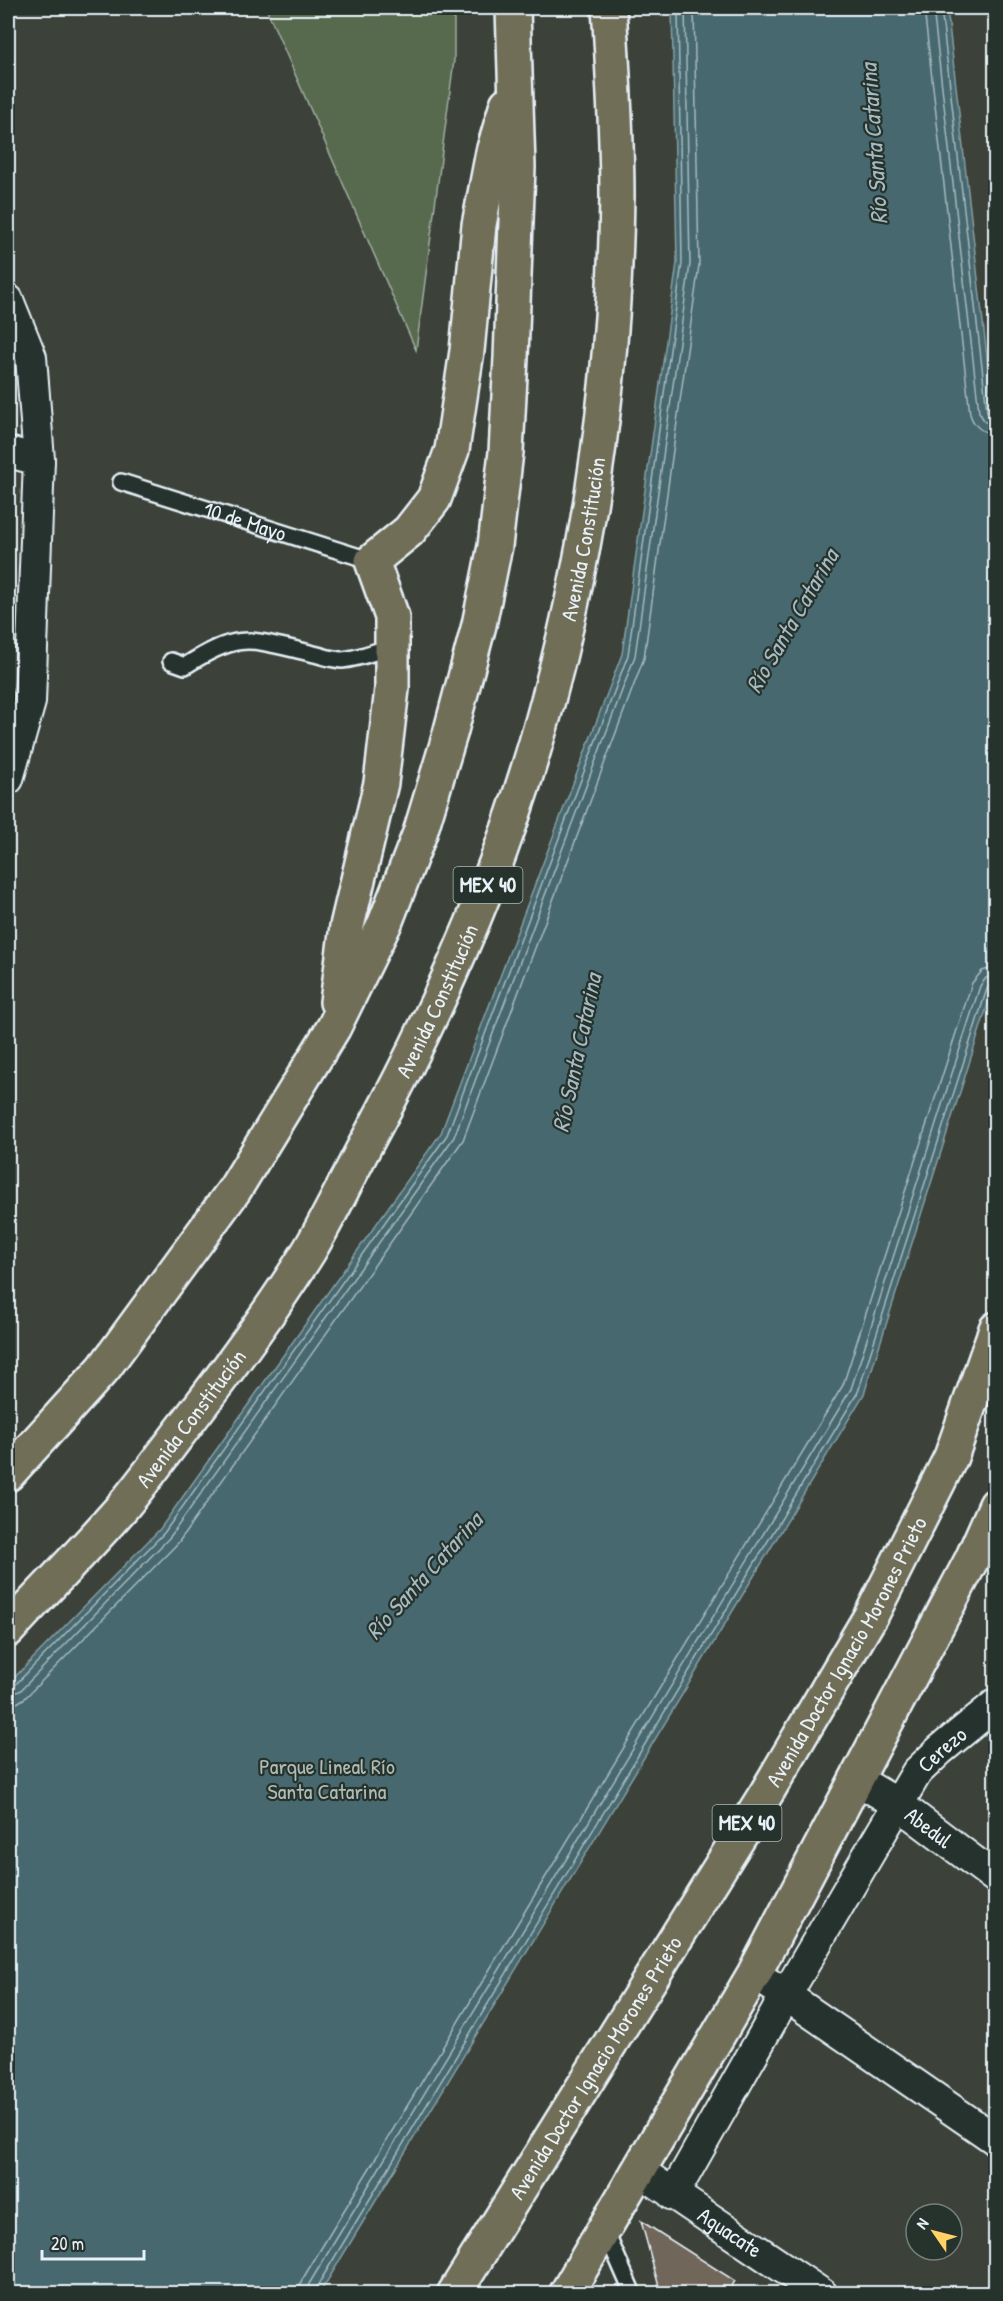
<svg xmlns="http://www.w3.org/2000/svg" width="1003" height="2301" font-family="'Patrick Hand',sans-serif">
<rect width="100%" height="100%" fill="#3c423a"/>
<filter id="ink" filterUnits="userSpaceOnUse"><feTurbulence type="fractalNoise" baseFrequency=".0167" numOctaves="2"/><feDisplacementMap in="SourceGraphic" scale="12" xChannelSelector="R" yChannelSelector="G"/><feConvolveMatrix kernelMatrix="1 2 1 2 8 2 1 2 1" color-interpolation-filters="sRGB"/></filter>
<g filter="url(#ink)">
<path fill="#596b4e" stroke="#a0aea3" stroke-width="1.5" d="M266,8h188v52l-38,290z"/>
<path fill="#47686e" stroke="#879fa5" stroke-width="1.5" d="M672,8h275l49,428 -1,546 -131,412 -544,899h-312v-609l152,-155 281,-396 181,-479 55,-391z"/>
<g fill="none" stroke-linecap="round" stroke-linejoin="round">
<path stroke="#a8bac1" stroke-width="1.5" d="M924,8l46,406c4,13 12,19 26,20
M933,8l46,404 6,10 11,3
M941,8l46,403 3,5 6,1
M8,1688l6,-2 150,-153 283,-398 181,-480 54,-392 -4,-255
M8,1695l12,-4 150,-154 284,-400 181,-481 55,-392 -5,-256
M8,1704l9,-1 8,-5 153,-155 285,-403 181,-482 55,-393 -5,-257
M298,2294l4,-14 541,-895 129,-402 10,-12 14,-4
M307,2294l2,-10 542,-895 129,-403 6,-8 10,-2
M315,2294l1,-6 542,-896 129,-403 3,-4 6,-1"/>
</g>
<path fill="#71665a" stroke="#e8f1f8" stroke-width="1.5" d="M641,2221l94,60 -8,13h-66z"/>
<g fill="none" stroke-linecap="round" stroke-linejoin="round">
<defs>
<g id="service">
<path id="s1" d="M121,482l251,79"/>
<path d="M171,661l14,5c54,-35 65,-27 125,-13 10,2 22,7 32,7 16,-1 34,-9 49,-13"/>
<path d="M605,2230l28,64"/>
</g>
<g id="minor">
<path d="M8,300l23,57 8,103 -9,242 -22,77"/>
<path d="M8,452l31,8"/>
<path id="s2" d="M857,1780l41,24 98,74"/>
<path d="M768,1983l228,157"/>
<path id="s3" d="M638,2170l184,124"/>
<path id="s4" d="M673,2195l113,-200 131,-223 23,-22 56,-46"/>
</g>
<g id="trunk">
<path d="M337,1002l10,-76 34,-143 11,-94v-72l-20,-56 37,-30 25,-32 18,-49 15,-99 12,-126 14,-73 14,-48"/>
<path d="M8,1474l96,-106 131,-179 99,-162 51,-104 35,-90 30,-99 29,-109 16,-79 11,-94 5,-94 7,-191 -5,-159"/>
<path id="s5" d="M8,1630c38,-42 79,-82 116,-125 21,-25 40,-52 60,-78 44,-57 87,-115 125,-176 21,-35 39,-74 59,-111 44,-81 84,-165 118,-251 86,-220 128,-458 131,-693 0,-63 -4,-126 -8,-188"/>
<path id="s6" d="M454,2294l313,-502 106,-180 78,-155 45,-128"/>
<path d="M566,2294l188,-320 218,-415 24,-54"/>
</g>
</defs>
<use href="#service" stroke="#e8f1f8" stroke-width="20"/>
<use href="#minor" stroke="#e8f1f8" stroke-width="34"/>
<use href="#trunk" stroke="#e8f1f8" stroke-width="38"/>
<use href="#service" stroke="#26332d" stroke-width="15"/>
<use href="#minor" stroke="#26332d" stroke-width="30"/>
<use href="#trunk" stroke="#716e59" stroke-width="33"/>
</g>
</g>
<g text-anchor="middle" stroke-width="4.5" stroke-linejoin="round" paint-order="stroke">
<g fill="#26332d" stroke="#aeb8bb" stroke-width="1.5">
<rect x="453.5" y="867" width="69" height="36" rx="4.5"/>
<rect x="712.5" y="1805" width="69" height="36" rx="4.5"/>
</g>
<g font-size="21" font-weight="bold" fill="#e8f1f8">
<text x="488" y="892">MEX 40</text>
<text x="747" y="1830">MEX 40</text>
</g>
<g font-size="22" fill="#e8f1f8" stroke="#26332d">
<text dy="8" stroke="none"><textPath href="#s1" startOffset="130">10 de Mayo</textPath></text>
<text dy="8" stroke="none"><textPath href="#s5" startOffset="1252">Avenida Constitución</textPath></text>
<text dy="8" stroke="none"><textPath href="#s5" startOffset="766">Avenida Constitución</textPath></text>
<text dy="8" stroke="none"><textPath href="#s5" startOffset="280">Avenida Constitución</textPath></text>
<text dy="8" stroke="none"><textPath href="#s6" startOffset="753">Avenida Doctor Ignacio Morones Prieto</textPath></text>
<text dy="8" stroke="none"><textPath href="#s4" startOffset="522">Cerezo</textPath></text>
<text dy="8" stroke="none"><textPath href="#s2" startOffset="86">Abedul</textPath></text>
<text dy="8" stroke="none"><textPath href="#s6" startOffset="267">Avenida Doctor Ignacio Morones Prieto</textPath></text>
<text dy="8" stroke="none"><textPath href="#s3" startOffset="111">Aguacate</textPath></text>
</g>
<g font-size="22" fill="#afbbb4" stroke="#26332d">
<text x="327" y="1774">Parque Lineal Río<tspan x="327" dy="25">Santa Catarina</tspan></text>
</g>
<g font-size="24" font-style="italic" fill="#a8bac1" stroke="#26332d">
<text transform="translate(874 144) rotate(-94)" y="8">Río Santa Catarina</text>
<text transform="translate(792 621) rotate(-60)" y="8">Río Santa Catarina</text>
<text transform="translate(577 1053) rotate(-78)" y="8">Río Santa Catarina</text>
<text transform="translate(424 1576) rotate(-48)" y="8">Río Santa Catarina</text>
</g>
</g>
<rect width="1003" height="2301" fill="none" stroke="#26332d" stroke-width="30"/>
<rect x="15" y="15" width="973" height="2271" fill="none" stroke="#e8f1f8" stroke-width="2" filter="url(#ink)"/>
<g transform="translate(934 2232) rotate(305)"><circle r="28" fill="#26332d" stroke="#747f7e" stroke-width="1.5"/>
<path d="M0-4.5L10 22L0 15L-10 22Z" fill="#ffd166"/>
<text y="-9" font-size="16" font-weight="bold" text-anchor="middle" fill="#e8f1f8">N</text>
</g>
<path d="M42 2250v9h102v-9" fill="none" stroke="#e8f1f8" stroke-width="3"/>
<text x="51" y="2250" font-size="18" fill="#e8f1f8" stroke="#26332d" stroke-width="4.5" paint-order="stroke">20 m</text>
</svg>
